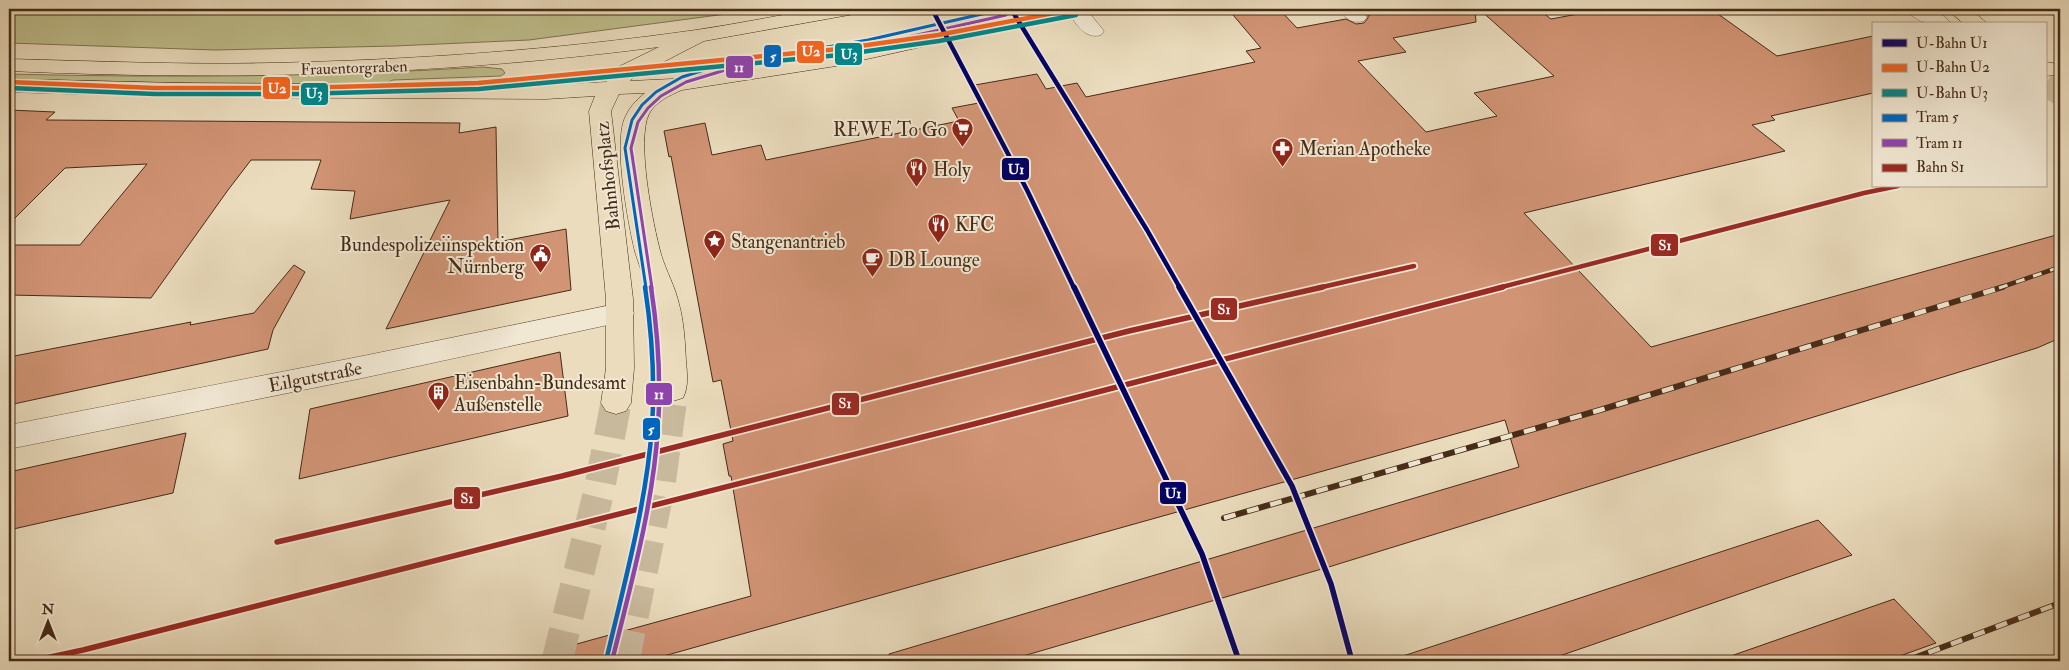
<svg xmlns="http://www.w3.org/2000/svg" width="2069" height="670" font-family="'IM FELL Double Pica',serif">
<rect width="100%" height="100%" fill="#eadcbd"/>
<filter id="stains"><feTurbulence type="fractalNoise" baseFrequency=".004" numOctaves="4"/><feColorMatrix values="0 0 0 0 .2 0 0 0 0 .09 0 0 0 0 .02 0 0 0 .5 -.17"/></filter>
<radialGradient id="worn" r=".72"><stop offset=".6" stop-color="#630" stop-opacity="0"/><stop offset="1" stop-color="#630" stop-opacity=".3"/></radialGradient>
<path fill="#bebe8c" stroke="#827452" d="M9,9h755l-235,31 -134,6 -180,4 -206,-7z
M483,67l19,2 3,4 -4,3 -108,4 -11,5 -160,-1 -213,-5v-5c158,4 316,3 474,-7z"/>
<path fill="#d19475" stroke="#462b17" d="M1228,9h51l18,19 49,-9 10,5 8,-1 4,-5v-3l38,-6h69l1,13 -83,16 13,14 -48,9 68,71 71,-16 -23,-23 80,-17 -75,-67h59l13,10 54,-10h106l66,47 96,-20v57l-102,23 4,4 -23,5 33,26 -261,62 127,134 409,-113v104l-23,10 -705,218 -326,95h-116l-1,-7 630,-187 -14,-47 -859,241h-101l-1,-8 207,-57 -20,-120h-2l-6,-32 10,-3 -12,-61 -8,2 -42,-226 -2,1 -5,-26 41,-8 7,32 49,-10 5,15 193,-39 -7,-13 32,-6 -9,-17 62,-11 9,15 31,-6 9,14 169,-35 -9,-11 15,-3z
M9,110l46,2 -9,8 414,3 -1,10 37,-6 2,115 68,-13 5,61 -185,39 64,-129 -100,19 5,-28 -44,-2 10,-29h-70l-23,30 -77,108 -142,-3v-50h71l67,-81 -82,4 -56,56z
M294,265l11,7 -32,58 -5,19 -259,56v-48l182,-35 -1,3 64,-12z
M560,352l8,64 -269,63 11,-70z
M186,433l-13,60 -164,37v-58z
M1818,520l34,35 -307,106h-141l-1,-5z
M1894,599l42,44 -50,18h-158v-4z"/>
<g fill="none" stroke-linecap="round" stroke-linejoin="round">
<path stroke="#c9b99c" stroke-width="23" stroke-dasharray="23 11" stroke-linecap="butt" d="M2045,85l15,9"/>
<path stroke="#c9b99c" stroke-width="31" stroke-dasharray="31 15" stroke-linecap="butt" d="M557,661l42,-170 17,-88
M624,661l36,-177 13,-94"/>
<defs>
<path id="minor" d="M1066,9h20l18,22 -3,4c-17,5 -26,-13 -35,-26z
M1339,9h21l7,8 -3,4c-12,3 -18,-2 -25,-12z
M1906,9c16,-1 35,0 45,15 -17,0 -34,1 -45,-15z
M621,303l10,3 3,7 -3,7 -273,59 -349,70v-24l349,-68z"/>
<path id="major" d="M817,9h42l-3,4 -7,2 -145,26 -70,36 -4,4 42,-2 164,-25 201,-45h36l-3,4 -7,2 -227,51 -154,24c-12,5 -27,12 -33,24 -13,26 4,111 12,140 5,17 14,32 18,50 5,18 6,38 7,57 1,12 3,25 -3,37l-10,3 -10,-3 -4,-8c-1,-29 0,-59 -7,-87 -4,-18 -12,-34 -17,-51 -7,-29 -21,-104 -11,-132 4,-11 12,-20 21,-27l-26,1 -8,17 22,188 1,69 -3,35 -5,8 -10,3 -10,-3 -5,-8 5,-35v-69l-17,-188 6,-15 -49,3 -368,-2 -169,-5v-13l169,4 368,2 60,-3 12,-15 41,-20c-216,28 -432,34 -650,24v-12c87,2 173,6 261,4 142,-3 285,-13 426,-33 40,-6 80,-14 121,-21z
M1947,9h23l18,15h-24z
M2045,62l8,1 6,7 -3,5 -11,1z"/>
</defs>
<use href="#minor" stroke="#6f5740" stroke-width="1"/>
<use href="#major" stroke="#462b17" stroke-width="1"/>
<use href="#minor" fill="#f1e8d4" fill-rule="evenodd"/>
<use href="#major" fill="#eadcbd" fill-rule="evenodd"/>
<defs>
<path id="rail-far1" d="M1999,288l61,-21"/>
<path id="rail" d="M1224,518l376,-108 403,-123
M1906,661l154,-58"/>
</defs>
<use href="#rail-far1" stroke="#462b17" stroke-width="4.5"/>
<use href="#rail" stroke="#462b17" stroke-width="6"/>
<use href="#rail-far1" stroke="#f1e8d4" stroke-width="3" stroke-dasharray="9" stroke-linecap="butt"/>
<use href="#rail" stroke="#f1e8d4" stroke-width="4.5" stroke-dasharray="12" stroke-linecap="butt"/>
<defs>
<path id="rail-1-far1" d="M1318,288l96,-22
M1498,288l366,-95 34,-7"/>
<path id="rail-1" d="M277,542l285,-66 567,-145 194,-44
M32,661l51,-11 891,-226 529,-137"/>
</defs>
<use href="#rail-1-far1" stroke="#f1e8d4" stroke-width="8"/>
<use href="#rail-1" stroke="#f1e8d4" stroke-width="9"/>
<use href="#rail-1-far1" stroke="#9a2a23" stroke-width="4.5"/>
<use href="#rail-1" stroke="#9a2a23" stroke-width="5.5"/>
<defs>
<path id="tram-1-far1" d="M646,288l-21,-140 7,-28 10,-15 14,-13 26,-15 38,-12 148,-25 136,-31"/>
<path id="tram-1" d="M606,661c18,-77 40,-155 46,-234 3,-47 0,-94 -7,-140"/>
<path id="tram-2-far1" d="M652,288l-21,-140 7,-26 10,-14 13,-12 25,-14 36,-11 142,-24 142,-32"/>
<path id="tram-2" d="M612,661c19,-77 41,-155 46,-234 3,-47 0,-94 -7,-140"/>
</defs>
<use href="#tram-1-far1" stroke="#f1e8d4" stroke-width="6"/>
<use href="#tram-1" stroke="#f1e8d4" stroke-width="8"/>
<use href="#tram-2-far1" stroke="#f1e8d4" stroke-width="6"/>
<use href="#tram-2" stroke="#f1e8d4" stroke-width="8"/>
<use href="#tram-1-far1" stroke="#0065bd" stroke-width="3"/>
<use href="#tram-1" stroke="#0065bd" stroke-width="4.5"/>
<use href="#tram-2-far1" stroke="#8e44ad" stroke-width="3"/>
<use href="#tram-2" stroke="#8e44ad" stroke-width="4.5"/>
<defs>
<path id="metro-1-far1" d="M932,9l95,181 47,98
M1011,9l136,221 33,58"/>
<path id="metro-1" d="M1074,287l128,267 37,107
M1179,287l113,199 39,98 21,77"/>
<path id="metro-2" d="M9,82l146,6h142l181,-5 361,-34 99,-14 137,-26"/>
<path id="metro-3" d="M9,88l146,6h142l182,-5 361,-34 99,-14 137,-26"/>
</defs>
<use href="#metro-1-far1" stroke="#f1e8d4" stroke-width="8"/>
<use href="#metro-1" stroke="#f1e8d4" stroke-width="9"/>
<use href="#metro-2" stroke="#f1e8d4" stroke-width="8"/>
<use href="#metro-3" stroke="#f1e8d4" stroke-width="8"/>
<use href="#metro-1-far1" stroke="#006" stroke-width="4.5"/>
<use href="#metro-1" stroke="#006" stroke-width="5.5"/>
<use href="#metro-2" stroke="#f26522" stroke-width="4.5"/>
<use href="#metro-3" stroke="#00868b" stroke-width="4.5"/>
</g>
<defs>
<symbol id="supermarket-pin" viewBox="-11 -11 22 30"><path d="M0 17L-7.5 6A9.5 9.5 0 1 1 7.5 6Z" fill="#8f2418" stroke="#f1e8d4"/><path d="M-6-5.5h2.5l.6 2H6L4.5 2H-2.5L-4.4-4H-6ZM-1.5 3.2a1.3 1.3 0 1 0 .1 0ZM3 3.2a1.3 1.3 0 1 0 .1 0Z" fill="#fff"/></symbol>
<symbol id="pharmacy-pin" viewBox="-11 -11 22 30"><path d="M0 17L-7.5 6A9.5 9.5 0 1 1 7.5 6Z" fill="#8f2418" stroke="#f1e8d4"/><path d="M-2-6h4v4h4v4h-4v4h-4v-4h-4v-4h4Z" fill="#fff"/></symbol>
<symbol id="restaurant-pin" viewBox="-11 -11 22 30"><path d="M0 17L-7.5 6A9.5 9.5 0 1 1 7.5 6Z" fill="#8f2418" stroke="#f1e8d4"/><path d="M-5-6h1v4h1v-4h1v4h1v-4h1v5L-1.5 .5V6h-2V.5L-5-1ZM5-6V6H3V1.5H1.5Q1.5-4 5-6Z" fill="#fff"/></symbol>
<symbol id="sight-pin" viewBox="-11 -11 22 30"><path d="M0 17L-7.5 6A9.5 9.5 0 1 1 7.5 6Z" fill="#8f2418" stroke="#f1e8d4"/><path d="M0-6L1.8-2.2L6-1.7L2.9 1.2L3.7 5.4L0 3.3L-3.7 5.4L-2.9 1.2L-6-1.7L-1.8-2.2Z" fill="#fff"/></symbol>
<symbol id="civic-pin" viewBox="-11 -11 22 30"><path d="M0 17L-7.5 6A9.5 9.5 0 1 1 7.5 6Z" fill="#8f2418" stroke="#f1e8d4"/><path d="M-.6-6.5H3V-4.5H.6V-3L4-1V1h2V6H-6V1h2V-1L-.6-3ZM-1.2 2.5V6h2.4V2.5Z" fill="#fff"/></symbol>
<symbol id="cafe-pin" viewBox="-11 -11 22 30"><path d="M0 17L-7.5 6A9.5 9.5 0 1 1 7.5 6Z" fill="#8f2418" stroke="#f1e8d4"/><path d="M-5.5-4.5H6V0H3Q3 3.5 0 3.5H-2.5Q-5.5 3.5-5.5 0ZM3-3.2v2h1.7v-2ZM-6 4.5H4V6H-6Z" fill="#fff"/></symbol>
<symbol id="building-pin" viewBox="-11 -11 22 30"><path d="M0 17L-7.5 6A9.5 9.5 0 1 1 7.5 6Z" fill="#8f2418" stroke="#f1e8d4"/><path d="M-4-6H4V6H1V3H-1V6H-4ZM-2.5-4.3h1.7v1.8h-1.7ZM.8-4.3h1.7v1.8H.8ZM-2.5-1h1.7V.8h-1.7ZM.8-1h1.7V.8H.8Z" fill="#fff"/></symbol>
</defs>
<g fill-rule="evenodd">
<use href="#supermarket-pin" x="950" y="116" width="25" height="34"/>
<use href="#pharmacy-pin" x="1270" y="136" width="25" height="34"/>
<use href="#restaurant-pin" x="904" y="156" width="25" height="34"/>
<use href="#restaurant-pin" x="926" y="212" width="25" height="34"/>
<use href="#sight-pin" x="702" y="228" width="25" height="34"/>
<use href="#civic-pin" x="528" y="242" width="25" height="34"/>
<use href="#cafe-pin" x="860" y="246" width="25" height="34"/>
<use href="#building-pin" x="426" y="380" width="25" height="34"/>
</g>
<g text-anchor="middle" stroke-width="4" stroke-linejoin="round" paint-order="stroke">
<g font-size="16" fill="#462b17" stroke="#f1e8d4">
<text transform="translate(354 67) rotate(-2)" y="6">Frauentorgraben</text>
</g>
<g font-size="19" fill="#462b17" stroke="#f1e8d4" text-anchor="start">
<text x="947" y="136" text-anchor="end">REWE To Go</text>
<text x="1299" y="155">Merian Apotheke</text>
<text x="933" y="176">Holy</text>
<text x="955" y="231">KFC</text>
<text x="731" y="248">Stangenantrieb</text>
<text x="524" y="251" text-anchor="end">Bundespolizeiinspektion<tspan x="524" dy="22">Nürnberg</tspan></text>
<text x="888" y="266">DB Lounge</text>
<text x="454" y="389">Eisenbahn-Bundesamt<tspan x="454" dy="22">Außenstelle</tspan></text>
</g>
<g font-size="19" fill="#462b17" stroke="#f1e8d4">
<text transform="translate(607 176) rotate(-96)" y="7">Bahnhofsplatz</text>
<text transform="translate(315 376) rotate(-11)" y="7">Eilgutstraße</text>
</g>
</g>
<g stroke="#f1e8d4" stroke-width="2">
<rect x="796" y="40" width="29" height="24" rx="5" fill="#f26522"/>
<rect x="834" y="42" width="29" height="24" rx="5" fill="#00868b"/>
<rect x="763" y="44" width="19" height="24" rx="5" fill="#0065bd"/>
<rect x="725" y="55" width="29" height="24" rx="5" fill="#8e44ad"/>
<rect x="262" y="76" width="29" height="24" rx="5" fill="#f26522"/>
<rect x="300" y="82" width="29" height="24" rx="5" fill="#00868b"/>
<rect x="1001" y="157" width="29" height="24" rx="5" fill="#006"/>
<rect x="1650" y="233" width="29" height="24" rx="5" fill="#9a2a23"/>
<rect x="1210" y="297" width="28" height="24" rx="5" fill="#9a2a23"/>
<rect x="645" y="382" width="28" height="24" rx="5" fill="#8e44ad"/>
<rect x="831" y="392" width="29" height="24" rx="5" fill="#9a2a23"/>
<rect x="642" y="417" width="19" height="24" rx="5" fill="#0065bd"/>
<rect x="1159" y="481" width="28" height="24" rx="5" fill="#006"/>
<rect x="453" y="486" width="28" height="24" rx="5" fill="#9a2a23"/>
</g>
<g font-size="14" text-anchor="middle" font-weight="bold" fill="#fff">
<text x="811" y="56">U2</text>
<text x="849" y="59">U3</text>
<text x="773" y="61">5</text>
<text x="739" y="72">11</text>
<text x="277" y="93">U2</text>
<text x="314" y="98">U3</text>
<text x="1016" y="174">U1</text>
<text x="1665" y="250">S1</text>
<text x="1224" y="314">S1</text>
<text x="659" y="399">11</text>
<text x="845" y="408">S1</text>
<text x="651" y="434">5</text>
<text x="1173" y="498">U1</text>
<text x="467" y="503">S1</text>
</g>
<rect width="2069" height="670" fill="none" stroke="#eadcbd" stroke-width="30"/>
<rect x="10" y="10" width="2049" height="650" fill="none" stroke="#462b17" stroke-width="2.5"/>
<rect x="15" y="15" width="2039" height="640" fill="none" stroke="#462b17"/>
<rect x="1872" y="22" width="175" height="165" fill="#f1e8d4" stroke="#ad9c88"/>
<rect x="1882" y="39" width="25" height="8" fill="#000066" stroke="#ad9c88"/>
<text x="1916" y="48" font-size="15" fill="#462b17">U-Bahn U1</text>
<rect x="1882" y="64" width="25" height="8" fill="#f26522" stroke="#ad9c88"/>
<text x="1916" y="72" font-size="15" fill="#462b17">U-Bahn U2</text>
<rect x="1882" y="89" width="25" height="8" fill="#00868b" stroke="#ad9c88"/>
<text x="1916" y="98" font-size="15" fill="#462b17">U-Bahn U3</text>
<rect x="1882" y="114" width="25" height="8" fill="#0065bd" stroke="#ad9c88"/>
<text x="1916" y="122" font-size="15" fill="#462b17">Tram 5</text>
<rect x="1882" y="139" width="25" height="8" fill="#8e44ad" stroke="#ad9c88"/>
<text x="1916" y="148" font-size="15" fill="#462b17">Tram 11</text>
<rect x="1882" y="164" width="25" height="8" fill="#9a2a23" stroke="#ad9c88"/>
<text x="1916" y="172" font-size="15" fill="#462b17">Bahn S1</text>
<g transform="translate(48 622)" stroke="#f1e8d4" stroke-width="4" paint-order="stroke">
<path d="M0-4L9 19L0 12L-9 19Z" fill="#462b17"/>
<text y="-8" font-size="14" font-weight="bold" text-anchor="middle" fill="#462b17">N</text>
</g>
<rect width="100%" height="100%" filter="url(#stains)"/>
<rect width="100%" height="100%" fill="url(#worn)"/>
</svg>
